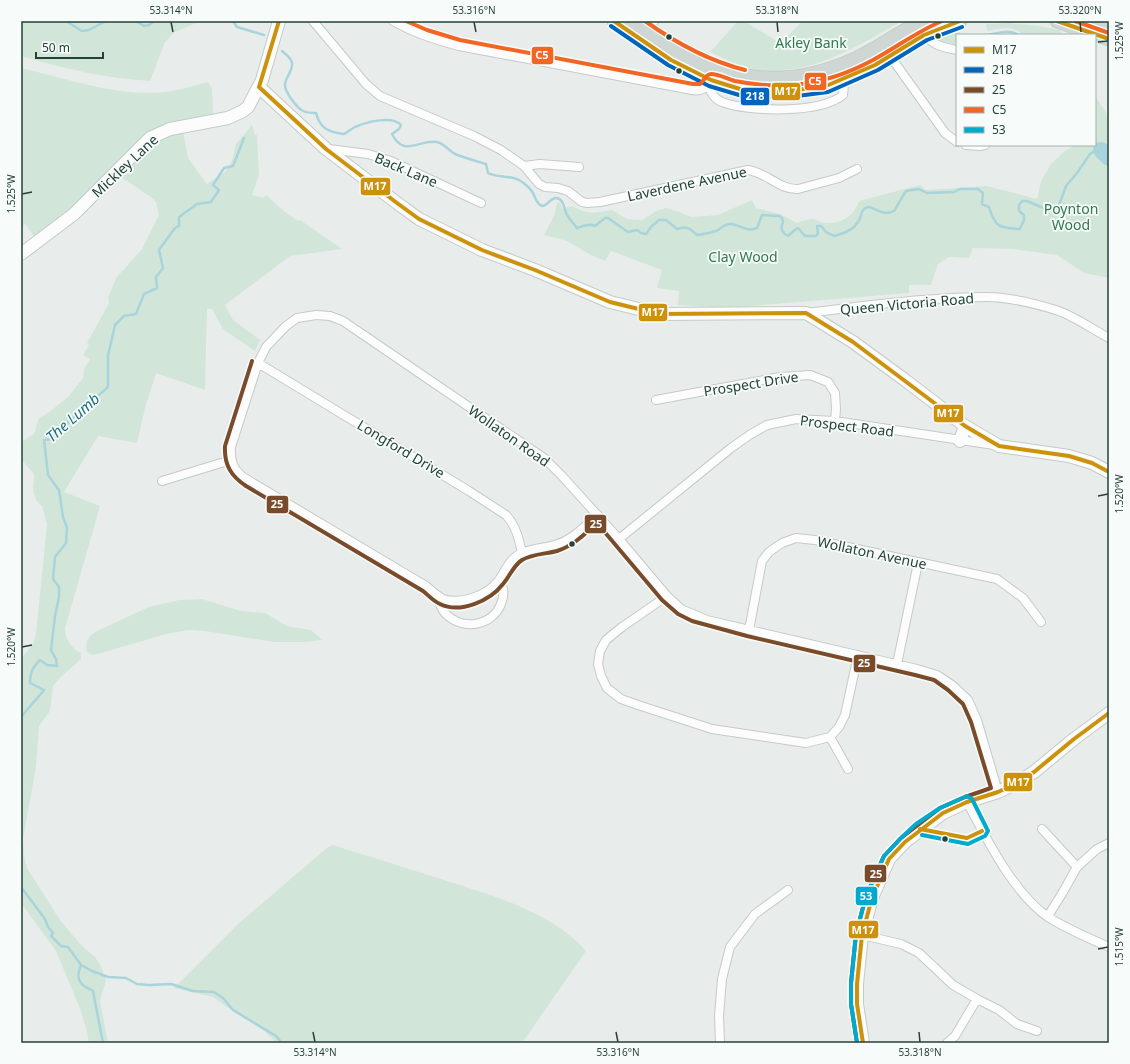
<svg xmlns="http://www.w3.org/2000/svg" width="1130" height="1064" font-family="'Noto Sans',sans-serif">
<rect width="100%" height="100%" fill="#e8edeb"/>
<path fill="#d1e6d8" d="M21,21h180l-26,11 -10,10 -15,39c-45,-3 -86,-12 -129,-25z
M738,21h6l36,22 23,-22h97l-3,3c-47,26 -93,56 -150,44 -12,-3 -25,-11 -37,-16z
M1008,23l31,3 21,4 2,5h-39c-12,-11 -22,-6 -36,-4l-1,-7z
M961,29l-1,6h-3v13l-23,-8z
M21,68c39,9 90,26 130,25 19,0 38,-6 57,-11l4,7 1,28c-22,3 -47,3 -66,16l-70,73 -41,33 -11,-15 -4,2z
M1095,96l11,16 2,15 1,151 -25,-5 -27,-18 -44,-6 -40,-1 -4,10 -20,-1 -11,7 -7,21h-22v8l-182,15 -49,-3 1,-14 -22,-3 5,-18 -51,-19 -6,10 -16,-7 -22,-13 -23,-6 10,-19 3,-13 3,-1 2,7 10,-3c16,9 23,7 40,4l15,9 15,1 16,-10 8,-2 13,4 12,5 27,-2 34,-15 4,8 24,6 17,9c5,-2 10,-4 15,-4 3,0 6,2 9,3 17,4 32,-4 38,-21l61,-16 6,5 61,-4 50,13 4,-18 10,-17 15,-14 9,-5h20z
M252,125l3,10h2l2,40 -7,20 11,3 3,-3 19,17 13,9 2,-1 42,29 -52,7 -65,49 8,15 27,20 -5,11 -32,-22 -11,-20h-5l-2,81 -49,-17 -11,35 -8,35 -39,-7 -34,56 36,14 -35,123c1,11 6,19 16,24v6l-20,18 -8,9 -3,25 -11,15 -3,41 -13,72 1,17 3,12 7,11 26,41 21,25 14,12 6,9 5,15 -6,19 8,43h-19l-2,-11 -6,-21 -25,-60 -35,-48v-244l12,-15 3,-10 11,-110 -5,-18 -6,-6 -3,-9 1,-17 -13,-15v-17l13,-8 5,-16 9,-5 20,-16 15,-19 1,-9 6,-10 -7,-4 6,-10 -2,-2 22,-40 -1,-5 8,-20 26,-29 17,-34 -3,-13 -5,-5 -33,-22 36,-35 29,-9 5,27 19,26 19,-13 6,-10 4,-17z
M202,599l39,12 24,2 22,13 24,4 11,10 -18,2h-30l-69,-11 -17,-1 -22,4 -68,20 -7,1 -4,-3c-2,-11 1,-16 10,-21l52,-24 30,-7z
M333,845c36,11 72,23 108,34 49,16 110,32 145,72l-64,92h-245l-14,-13 -29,-18 -21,-15 -39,-9 64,-64 90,-77z"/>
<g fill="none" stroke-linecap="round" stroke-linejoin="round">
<path stroke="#a9d4db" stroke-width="2.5" d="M66,21l16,10 7,-1 17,-9
M136,21l8,5 5,-1 5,-4
M233,21l4,6 27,8
M988,35c9,-2 22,-6 30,0
M282,51c4,3 9,7 10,12 1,7 -6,14 -7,21 -1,7 12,24 18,27 4,2 9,2 13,2 4,16 13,19 28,21 4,-2 7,-5 11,-7 11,-5 38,-12 46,-2l-2,4 -7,5c12,24 27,5 45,8 8,2 12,9 18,12 10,4 21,7 31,10l2,9c9,5 21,2 31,7 4,2 12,9 14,13 3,6 3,10 9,13 6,0 7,-7 13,-8 9,-1 9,12 12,17 3,5 7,9 10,13 6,-2 12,-5 18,-2l10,-8h3l20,14 9,-2 4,3 5,1 5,-7 8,-7h7l11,9c11,-3 12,-1 20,6 7,-1 13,-2 19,-4 5,-2 8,-7 14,-7 10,0 16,9 27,4l5,-13 17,1 3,2 1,4c-3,6 -1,11 5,14l8,-7 2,-1 7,8h11l2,-3 -1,-7h4l5,6 8,4c9,-2 19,-6 24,-14 4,-5 2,-13 10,-15 5,-1 14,10 26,4l12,-20 13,-2 8,4 27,-1 6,-3h18l5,4 -1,11 7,3c6,20 10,21 31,22l4,-9v-5l-5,-4v-6l3,-4h5l21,9h4l7,-5 7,-19 11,-13 13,-19 3,-2 8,-2
M1095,142l6,8
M21,717l23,-27 -14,-7c0,-11 3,-16 10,-23l7,5 10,1 -1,-7 -5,-9 4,-34 4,-19v-10l-6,-8 2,-22 11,-14 1,-15 -4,-11 -4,-27 -11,-15 -4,-35 10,-1v-4l54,-48v-31l7,-31 9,-9 12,-2 8,-20 13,-6 -1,-11 7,-9 -4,-18 16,-22 4,-2v-9l18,-13 14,-2 8,-12 -6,-5 11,-17 9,-2 11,-28
M21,887l24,32 3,8 5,6 -2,3 10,10 7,1 13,18 11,6 16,6 18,1 11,6 12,1 22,-1 22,7 21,1 9,6 10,12 43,26 6,7
M81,965c-3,7 -5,15 3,21 3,2 6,3 9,5l10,52"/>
<path stroke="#a9d4db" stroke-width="16" d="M1101,150l8,8"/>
<defs>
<path id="street" d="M313,21l53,63 14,12 94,40 27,14 23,16 15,18 6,3 13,1 10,3 14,11 5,1 13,-1 148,-32c18,2 31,20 50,19l41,-11 18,-9
M393,21c21,12 42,19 66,25l233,44c11,2 15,-3 20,-13
M648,30l6,-9
M924,35c11,11 18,12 33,15
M888,53l57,80 12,9
M708,86c3,6 6,13 14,16 26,10 98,12 121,-7l1,-10 -6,-19
M966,145l14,1 5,-1
M329,149l39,5 23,7 90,42
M524,166l16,-2 39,3
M806,313c60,-7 121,-16 181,-16 21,0 49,7 69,13 18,6 36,19 53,28
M258,363l211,128 37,24c10,11 13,24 16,38
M656,400l124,-23 30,-2 18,7 7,11 1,16 -1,12
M162,481l69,-21
M598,515c-12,10 -25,24 -40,29 -11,4 -25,4 -36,9 -13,6 -16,17 -23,27 -11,15 -38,25 -56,19 -6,-3 -12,-9 -17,-13l-183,-109c-10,-8 -13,-16 -12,-30l27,-84 8,-16 20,-21 11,-8 19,-3 14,1 13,5 201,137 18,18 57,63 48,57 14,13 26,11 210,49 20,6 15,10 16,15 9,20 21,72
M619,539l112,-91 20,-14 16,-9 29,-6 39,2 159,24
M436,595c3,6 5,15 10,19 17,17 46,12 55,-10 2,-5 3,-10 2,-15 -1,-3 -3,-6 -4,-9
M667,596l-45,31 -16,13 -6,11 -2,13 3,12 6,12 14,11 17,6 74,24 94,14 24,-6 9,-10 6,-12 13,-60
M749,630l13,-69 7,-9 13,-9 14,-5 19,2 182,39 26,19 18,24
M897,664l21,-101
M830,737l18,32
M967,802c19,36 47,92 81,115 19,12 40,21 61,30
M1042,829l35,38
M1048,916l15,-24 14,-25 20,-18 12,-6
M862,935l39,9 18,9 34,32 24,14 22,11 18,14 20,7
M720,1043l-1,-27 3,-37 8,-32 25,-33 33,-24
M947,1043l8,-7 22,-37"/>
<path id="secondary" d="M259,87l67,62 71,54 22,16 63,31 53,20 75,32 49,12 147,-1 47,29 52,38 60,46 34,20 70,10 23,7 17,9
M21,254l53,-40 76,-76 20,-9 58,-11 15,-7 5,-4 14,-27 17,-59
M960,441l5,-15
M863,1043l-6,-39v-20l5,-49 10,-37 17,-39 16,-17 38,-29 24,-11 31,-10 17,-8 19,-12 40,-33 35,-26"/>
<path id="primary" d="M614,21l38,27 19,12 40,20 29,9 42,3 44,-6 49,-21 49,-30 36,-14
M635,21c74,52 132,78 220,38 24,-11 45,-28 69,-38
M1057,21l52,18
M1099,21l10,4"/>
</defs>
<use href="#street" stroke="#c5cac8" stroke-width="10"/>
<use href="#secondary" stroke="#c3cbc8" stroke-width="14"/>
<use href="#primary" stroke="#c3ccc9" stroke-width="15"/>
<use href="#street" stroke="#fcfcfc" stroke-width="8"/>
<use href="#secondary" stroke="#fcfcfc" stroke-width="12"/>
<use href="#primary" stroke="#cfd7d5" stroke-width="13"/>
<defs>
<path id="bus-1" d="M614,21l57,39 40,20 29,9 42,3 44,-6 49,-21 49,-30 36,-14
M1057,21l52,18
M259,87l67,62 71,54 22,16 63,31 53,20 75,32 49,12 147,-1
M259,87l20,-66
M806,313l47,29 112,84 34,20 70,10 23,7 17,9
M920,829l47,9 15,-7
M863,1043l-6,-39v-20l5,-49 10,-37 17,-39 16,-17 38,-29 24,-11 31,-10 17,-8 19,-12 40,-33 35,-26"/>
<path id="bus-2" d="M611,26l57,39 41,21 30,9 43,3 46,-6 50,-22 49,-30 35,-13"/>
<path id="bus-3" d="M252,361l-27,85c-1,19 6,30 21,40l177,105c5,4 10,10 17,13 20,10 50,-3 63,-20 7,-8 10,-18 19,-24 10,-6 24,-6 35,-9 16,-5 28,-17 40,-28l65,77 16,14 14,7 55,15 168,39 19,5 14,10 15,14 8,18 20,66 -26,9 -25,11 -39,30 -17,18 -18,40 -10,38 -5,49v21l6,39"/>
<path id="bus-4" d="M406,21l21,9 33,10 233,44h7c4,-3 6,-10 11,-10 8,0 16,5 24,7 19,4 38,5 57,4 28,-2 57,-12 81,-25 24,-13 45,-29 69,-39
M645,21c31,22 64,40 100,49
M1075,21l34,12"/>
<path id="bus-5" d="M916,824l24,-16 27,-12 5,3 16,32 -3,5 -17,8 -46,-9
M857,1043l-6,-39v-21l5,-49 10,-38 18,-40 17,-18 15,-14"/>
</defs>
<use href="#bus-1" stroke="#f7fbf9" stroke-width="7"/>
<use href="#bus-2" stroke="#f7fbf9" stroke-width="7"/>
<use href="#bus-3" stroke="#f7fbf9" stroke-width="7"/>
<use href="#bus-4" stroke="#f7fbf9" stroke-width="7"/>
<use href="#bus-5" stroke="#f7fbf9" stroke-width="7"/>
<use href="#bus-1" stroke="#cd920c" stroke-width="4"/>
<use href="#bus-2" stroke="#0065bd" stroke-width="4"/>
<use href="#bus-3" stroke="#7a4b2a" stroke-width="4"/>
<use href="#bus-4" stroke="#f26522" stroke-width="4"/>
<use href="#bus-5" stroke="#00a9ce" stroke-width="4"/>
</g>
<path fill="none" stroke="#24423a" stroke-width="1.5" d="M171,22l2,10M474,22l2,10M777,22l1,10M1080,22l1,10M1098,42l10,-1M22,194l10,-2M1098,496l10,-2M22,647l10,-2M1098,949l10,-2M313,1032l2,10M616,1032l2,10M919,1032l1,10"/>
<g fill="#24423a" stroke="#f7fbf9" stroke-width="1.5">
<circle cx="938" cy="36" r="3.5"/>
<circle cx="669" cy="37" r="3.5"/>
<circle cx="679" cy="71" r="3.5"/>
<circle cx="572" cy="544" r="3.5"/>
<circle cx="945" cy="839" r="3.5"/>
</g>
<g text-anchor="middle" stroke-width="3.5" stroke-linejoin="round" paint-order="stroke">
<g font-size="14" fill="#2d7a4b" stroke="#f7fbf9">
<text x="811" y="48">Akley Bank</text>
<text x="1071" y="214">Poynton<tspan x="1071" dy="16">Wood</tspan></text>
<text x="743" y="262">Clay Wood</text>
</g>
<g font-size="14" fill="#24423a" stroke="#f7fbf9">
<text transform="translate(125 166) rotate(-43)" y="5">Mickley Lane</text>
<text transform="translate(406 170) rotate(23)" y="5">Back Lane</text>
<text transform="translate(687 184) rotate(-12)" y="5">Laverdene Avenue</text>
<text transform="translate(907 304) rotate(-5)" y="5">Queen Victoria Road</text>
<text transform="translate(751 384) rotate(-9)" y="5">Prospect Drive</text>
<text transform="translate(847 426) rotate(7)" y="5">Prospect Road</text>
<text transform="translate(509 436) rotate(35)" y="5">Wollaton Road</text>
<text transform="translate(401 449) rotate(31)" y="5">Longford Drive</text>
<text transform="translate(872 553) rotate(12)" y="5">Wollaton Avenue</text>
</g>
<g font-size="15" font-style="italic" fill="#1c6f80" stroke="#f7fbf9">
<text transform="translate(73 418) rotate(-41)" y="5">The Lumb</text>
</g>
</g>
<g stroke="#f7fbf9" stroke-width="1.5">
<rect x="531" y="46" width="23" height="19" rx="4" fill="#f26522"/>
<rect x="804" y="72" width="23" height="19" rx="4" fill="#f26522"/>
<rect x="771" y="82" width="30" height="19" rx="4" fill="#cd920c"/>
<rect x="740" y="87" width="30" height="19" rx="4" fill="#0065bd"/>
<rect x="360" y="177" width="31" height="19" rx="4" fill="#cd920c"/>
<rect x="638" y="303" width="30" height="19" rx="4" fill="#cd920c"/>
<rect x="933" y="404" width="31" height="19" rx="4" fill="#cd920c"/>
<rect x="266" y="495" width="23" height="19" rx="4" fill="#7a4b2a"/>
<rect x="584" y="514" width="23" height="20" rx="4" fill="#7a4b2a"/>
<rect x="853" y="654" width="23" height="19" rx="4" fill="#7a4b2a"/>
<rect x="1003" y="772" width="30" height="20" rx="4" fill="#cd920c"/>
<rect x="864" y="864" width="23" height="19" rx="4" fill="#7a4b2a"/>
<rect x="855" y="886" width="23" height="20" rx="4" fill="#00a9ce"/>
<rect x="848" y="920" width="31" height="19" rx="4" fill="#cd920c"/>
</g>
<g font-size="11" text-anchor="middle" font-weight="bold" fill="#fff">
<text x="542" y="59">C5</text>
<text x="815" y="85">C5</text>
<text x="786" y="95">M17</text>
<text x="755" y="100">218</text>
<text x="375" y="190">M17</text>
<text x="653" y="316">M17</text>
<text x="948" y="417">M17</text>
<text x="277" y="508">25</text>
<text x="596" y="528">25</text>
<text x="864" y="667">25</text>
<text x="1018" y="786">M17</text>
<text x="876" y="878">25</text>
<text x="866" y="900">53</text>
<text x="863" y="934">M17</text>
</g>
<rect width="1130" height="1064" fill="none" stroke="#f7fbf9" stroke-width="44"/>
<rect x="956" y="34" width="140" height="112" fill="#f7fbf9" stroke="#a3b1ad"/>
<rect x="964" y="47" width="20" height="6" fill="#cd920c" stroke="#a3b1ad"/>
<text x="992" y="54" font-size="12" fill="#24423a">M17</text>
<rect x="964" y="67" width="20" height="6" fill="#0065bd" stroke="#a3b1ad"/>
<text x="992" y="74" font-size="12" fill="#24423a">218</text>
<rect x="964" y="87" width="20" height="6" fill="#7a4b2a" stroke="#a3b1ad"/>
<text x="992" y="94" font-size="12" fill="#24423a">25</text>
<rect x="964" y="107" width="20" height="6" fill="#f26522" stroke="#a3b1ad"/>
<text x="992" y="114" font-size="12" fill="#24423a">C5</text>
<rect x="964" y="127" width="20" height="6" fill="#00a9ce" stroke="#a3b1ad"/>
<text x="992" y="134" font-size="12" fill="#24423a">53</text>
<path d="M36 52v6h67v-6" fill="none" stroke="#24423a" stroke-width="2"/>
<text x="42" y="52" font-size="12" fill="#24423a" stroke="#f7fbf9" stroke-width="3" paint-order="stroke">50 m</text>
<rect x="22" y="22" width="1086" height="1020" fill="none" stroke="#24423a" stroke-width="1.5"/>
<g font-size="10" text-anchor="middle" fill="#24423a">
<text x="171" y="14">53.314°N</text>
<text x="474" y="14">53.316°N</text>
<text x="777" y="14">53.318°N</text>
<text x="1080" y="14">53.320°N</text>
<text transform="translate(1119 41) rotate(-90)" y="4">1.525°W</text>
<text transform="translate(11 194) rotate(-90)" y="4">1.525°W</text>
<text transform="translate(1119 494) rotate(-90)" y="4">1.520°W</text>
<text transform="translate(11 647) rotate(-90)" y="4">1.520°W</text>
<text transform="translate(1119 947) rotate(-90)" y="4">1.515°W</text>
<text x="315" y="1056">53.314°N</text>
<text x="618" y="1056">53.316°N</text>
<text x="920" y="1056">53.318°N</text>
</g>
</svg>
